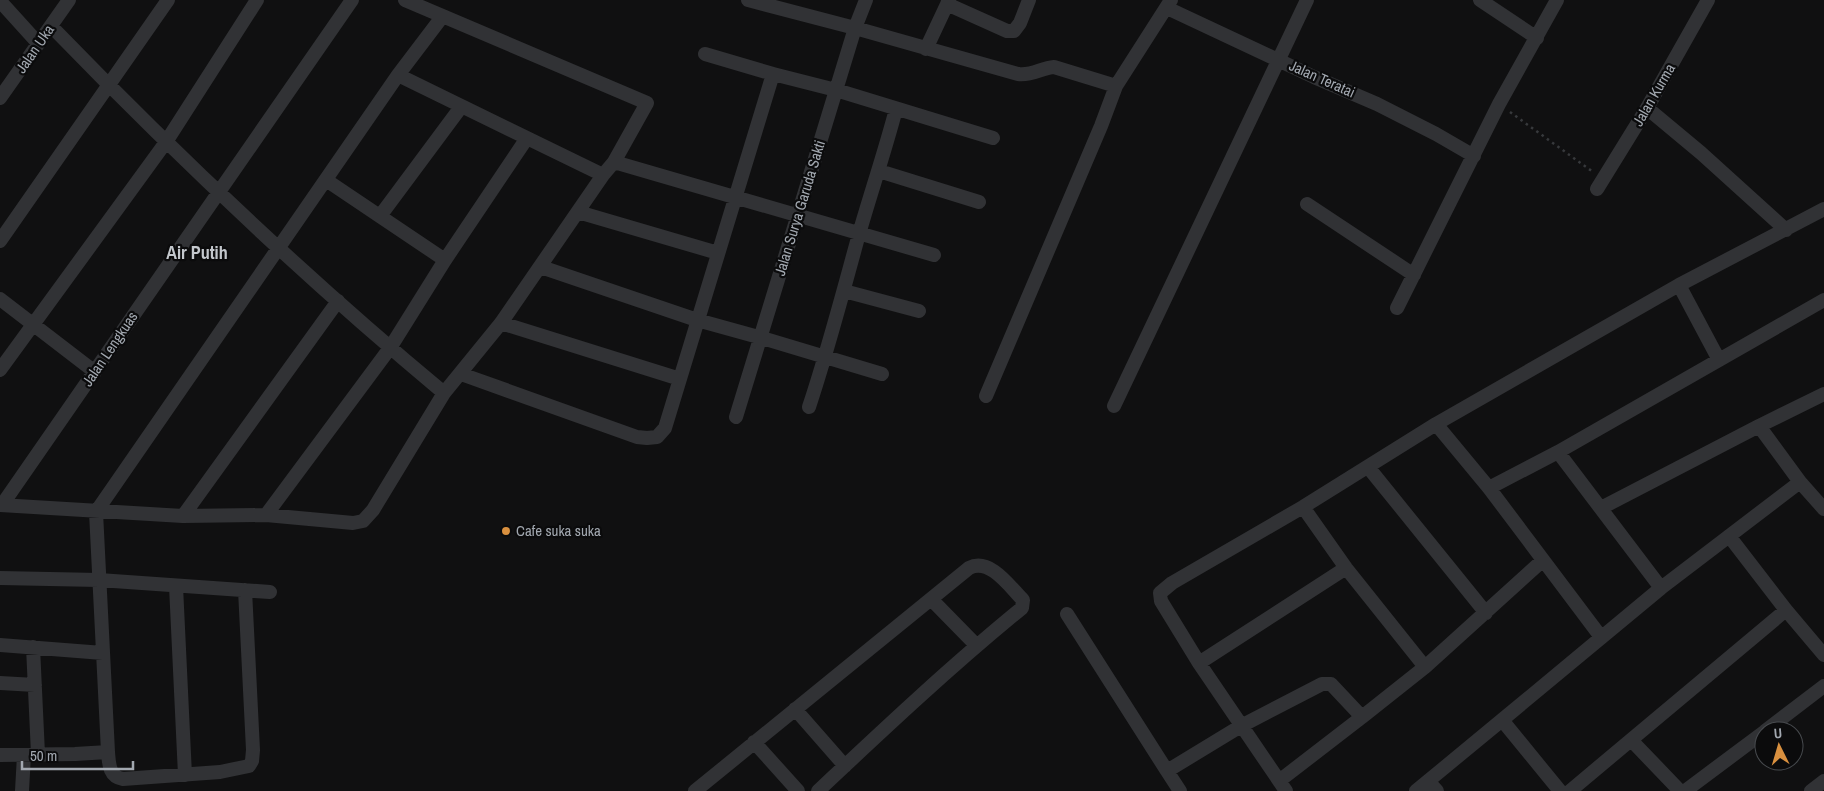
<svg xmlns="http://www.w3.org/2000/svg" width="1824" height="791" font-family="'Archivo Narrow',sans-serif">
<rect width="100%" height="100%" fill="#101011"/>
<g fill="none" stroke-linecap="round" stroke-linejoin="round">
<path stroke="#37393c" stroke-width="2.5" stroke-dasharray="2.5 4" stroke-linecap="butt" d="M1510,112l83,60"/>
<path stroke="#313235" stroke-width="14" d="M405,0l242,103 -33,59 -11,13
M748,0l107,28 163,46c14,2 23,-6 36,-7l62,19
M1480,0l57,38
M0,1l38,42
M947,4l60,27h7l6,-8 9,-23
M1167,8l147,69 63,27 59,30 38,22
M51,26c125,129 255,252 393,367
M926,49l23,-49
M705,54l68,20 63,16 157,48
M398,75l129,63
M0,98l69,-98
M1647,108l54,45 85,77
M614,162l320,93
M879,171l100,31
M326,180l119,80
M1597,189l50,-81 61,-108
M1307,204l107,71
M578,212l140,41
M380,216l81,-109
M0,241l168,-241
M541,267l156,53 65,18 120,36
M1679,285l40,75
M844,291l75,20
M0,299l95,73
M1397,308l102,-204 58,-104
M501,323l179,56
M0,370l166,-228 91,-142
M461,374l176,63 10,1 10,-1 8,-9 108,-354
M986,396l115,-270 15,-40 55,-86
M1114,406l193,-406
M809,407c19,-57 34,-115 50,-173 12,-42 26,-83 37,-125
M736,417l119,-389 11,-28
M1759,426l65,-32
M1558,452l103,136
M1368,467l118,146
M1489,488l69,-36 266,-152
M0,505l183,11 83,-1 87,8 10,-2 10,-11 71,-117 57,-70 102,-148 -76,-37 -82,122 -55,88 -124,167
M2,505l350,-505
M1303,507l43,61 79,99 -63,50
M1601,508l158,-82 41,56
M183,516l155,-215
M1729,536l57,74
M0,578l99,2 171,12
M176,586l9,189
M931,599l45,46
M1067,614l100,157
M1601,637l-112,-149 -53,-64 243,-139 145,-76
M0,645l103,8
M33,647l5,107
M1199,663l147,-95
M1425,667l117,-106
M0,683l35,2
M795,709l50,57
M1502,720l159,-132 139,-106 24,27
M1765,731l59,-45
M1632,741l48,50
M754,742l44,49
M108,752c1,12 1,25 15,27l97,-7 29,-6 3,-5 1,-11 -8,-160
M0,755l75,-1 33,-2 -12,-240 302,-437 44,-58
M1428,781l9,10
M22,791l2,-36
M695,791l274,-223c21,-11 41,19 54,32l-1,8c-71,58 -137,120 -204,183
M1180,791l-13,-20 74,-45 81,-42h9l31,33 -83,64
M1286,791l-87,-128 -38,-62 -1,-8 12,-10 131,-76 133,-83
M1416,791l86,-71 58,71
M1570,791l216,-181 38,45
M1685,791l79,-59
M1811,791l13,-10"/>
</g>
<circle fill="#d9903f" stroke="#0b0b0c" stroke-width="2" cx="506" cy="531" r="5"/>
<g text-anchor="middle" stroke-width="4.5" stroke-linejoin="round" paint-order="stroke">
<g font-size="15" fill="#a2a8b0" stroke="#0b0b0c">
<text transform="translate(35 49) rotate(-55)" y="5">Jalan Uka</text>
<text transform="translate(1322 79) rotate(24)" y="5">Jalan Teratai</text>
<text transform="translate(1654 95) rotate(-60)" y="5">Jalan Kurma</text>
<text transform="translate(800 208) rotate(-73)" y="5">Jalan Surya Garuda Sakti</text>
<text transform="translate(110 349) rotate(-56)" y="5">Jalan Lengkuas</text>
</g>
<g font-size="15" fill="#a2a8b0" stroke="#0b0b0c" text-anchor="start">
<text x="516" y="536">Cafe suka suka</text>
</g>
<g font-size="18" font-weight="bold" fill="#c3c7cc" stroke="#0b0b0c">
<text x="197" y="259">Air Putih</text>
</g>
</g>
<g transform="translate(1779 746) rotate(355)"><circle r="24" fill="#0b0b0c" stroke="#474a4e"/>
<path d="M0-4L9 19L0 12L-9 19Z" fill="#d9903f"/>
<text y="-8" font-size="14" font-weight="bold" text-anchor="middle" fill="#a2a8b0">U</text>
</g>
<path d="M22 761v8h111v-8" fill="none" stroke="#a2a8b0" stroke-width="2.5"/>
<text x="30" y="761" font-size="15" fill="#a2a8b0" stroke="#0b0b0c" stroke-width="4" paint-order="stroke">50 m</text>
</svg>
